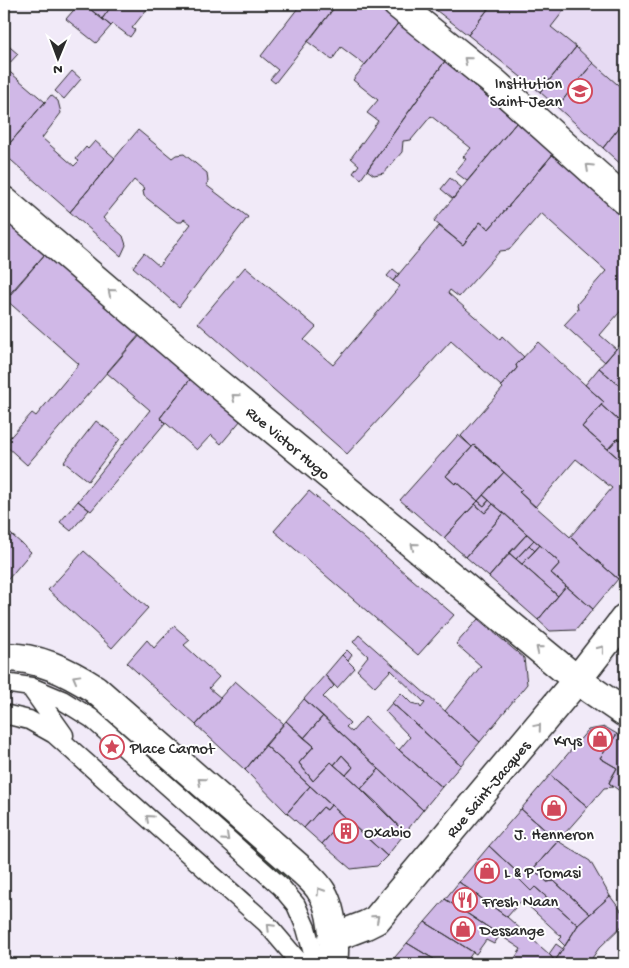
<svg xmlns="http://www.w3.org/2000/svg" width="629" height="968" font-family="'Gochi Hand',sans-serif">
<rect width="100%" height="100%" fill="#f1eaf8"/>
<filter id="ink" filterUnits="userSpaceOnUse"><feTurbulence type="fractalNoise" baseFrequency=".02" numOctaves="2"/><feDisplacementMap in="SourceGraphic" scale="10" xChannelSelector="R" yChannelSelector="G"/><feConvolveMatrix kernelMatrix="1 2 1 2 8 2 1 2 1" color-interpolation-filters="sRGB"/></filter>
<g filter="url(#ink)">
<path fill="#e7dbf3" d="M428,4h197v164l-157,-133z"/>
<path fill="#aee8ac" stroke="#6c8a6c" d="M94,705l201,168 -6,7 -190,-167 -7,-6z"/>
<path fill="#d0b8e7" stroke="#2b2b2b" d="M79,4h5l27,22 -15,17 -30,-24z
M84,4h29l-11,15z
M113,4h38l-19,24 3,2 -5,7 -17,-13 -2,2 -9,-7z
M301,4h36l-62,79 -5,-4 8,-9 -17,-14z
M337,4h39l23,18 -34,43 -24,-18 -9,13 -24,-18z
M428,4h64l-24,31z
M492,4h77l-18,23 25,20 -36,45 -72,-57z
M399,22l46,39 -84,118 -8,-6 6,-8 -8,-7 27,-37 -11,-8 11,-13 -25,-20z
M4,42l14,12 -13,14 40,34 -41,48z
M576,47l17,16 -36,44 -17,-15z
M445,61l72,61 -50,59 -12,-9 11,-13 -3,-2 8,-9 -40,-32 -20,24 -8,1 -1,11 -18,21 -10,2 -7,-5z
M593,63l32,28v29l-22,28 -46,-41z
M72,71l9,8 -17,20 -9,-8z
M51,95l7,6 3,12 -19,25 32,28 5,-5 -3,-2 10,-12 2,2 7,-8 20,17 -45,54 -66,-58v-4z
M625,120v48l-22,-20z
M517,122l37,31 -65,76 -9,-7 -17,23 -29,-24z
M138,130l34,28 4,-3 8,-1 23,19 1,9 -2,3 42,32 -69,90 -46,-40 11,-14 15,13 32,-42 -7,-5 -2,3h-5l-33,-26 -1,-5 2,-2 -11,-9 -31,38 20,18 3,9 -5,11 -51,-44z
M554,153l71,64v89l-25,29 16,14 -11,13 -41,-37 14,-15 -1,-6 29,-33 -65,-58 -32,37 -9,1 -41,46 -9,-7 -2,3 52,46 2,-3 22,21 -8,8 1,3 -16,18 -50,-45 -104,113 -149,-131 47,-56 71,60 -12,13 29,25 67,-79 -7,-5 46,-55 24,19 17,-23 9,7z
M450,178l12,10 -9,11 -12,-10z
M4,213l42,40 -36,42 -6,-5z
M46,253l94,81 -113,131 -23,-21 28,-31 4,3 43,-52 -74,-65z
M393,269l6,5 -6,7 -6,-5z
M142,333l50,44 -32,41 5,5 -74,88 -13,-10 72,-91 -43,-37z
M625,339v51l-26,-22z
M538,342l66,60 -22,25 43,37v107l-7,8 -48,-42 42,-49 -36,-29 -41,48 -16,-15 3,-3 -48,-44 -2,2 -11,-11 42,-48 -2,-2 16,-18 -1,-3z
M599,368l26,22v36l-24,-21 3,-3 -19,-17z
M192,377l49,43 -20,24 -10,-9 -14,15 -37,-32z
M601,405l24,21v18l-7,-6 -10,11 -26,-22z
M96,421l24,18 -32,42 -24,-19z
M458,435l14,12 -26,29 9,8 2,-2 21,19 -34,37 -44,-38z
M618,438l7,6v20l-17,-15z
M474,445l30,27 -26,29 -21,-19 -2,2 -9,-8z
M504,472l18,17 -3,3 99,87 -25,30 -42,-36 9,-10 -77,-68z
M309,491l145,124 -36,40 -144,-124z
M483,495l6,5 -5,6 -6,-5z
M489,500l4,4 -8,9 -10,-9 3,-3 6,5z
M78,501l11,9 -18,21 -11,-9z
M475,504l10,9 8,-9 11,9 -38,44 -22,-19z
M504,513l23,21 -38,43 -23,-20z
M4,528l27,24 -27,32z
M527,534l7,6 -18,19 -7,-6z
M534,540l6,5 -5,6 -6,-6z
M529,545l6,6 -13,13 -6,-5z
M540,545l20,18 -9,10 15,13 -8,10 -36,-32z
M84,551l64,57 -36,40 -64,-58z
M509,553l49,43 -20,24 -49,-43z
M566,586l27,23 -17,21 -26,1 -12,-11z
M478,619l46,39 3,26 -47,58 -35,-31 36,-45 -25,-22z
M174,626l16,14 -6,5 35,32 -10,11 12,10 -25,27 -69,-62 20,-23 7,8z
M359,635l121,107 -19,23 -69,-62 9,-10 10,10 8,2 2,3 4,-5 -34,-33 -16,17 -18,-17 11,-14 -15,-14z
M347,650l5,5 -4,6 -6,-6z
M342,655l13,13 -18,20 -12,-13z
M325,675l9,11 -11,11 27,26 -4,4 6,5 13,-15 34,33 43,37 -19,23 -119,-111z
M235,681l49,43 -39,46 -49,-45z
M304,699l19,17 -19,22 -18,-17z
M392,703l69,62 -19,22 -43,-37 11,-13 -25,-26z
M323,716l56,53 -18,20 -15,-14 7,-8 -11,-12 -8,10 -3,-3 -18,19 -14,-18 15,-17 -10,-8z
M286,721l28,25 -15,17 14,18 18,-19 45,40 29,31 -18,23 -122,-111z
M605,727l12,7 -17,24 17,10 -7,12 -1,3 4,4 -9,1 -16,19 -38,-32 38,-45z
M617,734l8,6v55l-16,-12 8,-15 -17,-10z
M265,745l45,41 -23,27 -42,-43z
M342,755l11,12 -7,8 -12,-10z
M379,769l44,41 -18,23 -44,-44z
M550,775l38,32 -30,34 -37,-32z
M310,786l21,19 -4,5 -4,-3 -19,21 -17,-15z
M331,805l14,13 -23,26 -18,-16 19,-21 4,3z
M521,809l37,32 -25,28 14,13 7,-1 36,33 -12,11 -43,-38 -4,4 -15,-15 1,-4 -28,-26z
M345,818l42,38 -10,10 -26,3 -29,-25z
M558,841l32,20 20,35 -20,18 -36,-33 -7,1 -14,-13z
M489,846l28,26 -1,4 15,15 4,-4 43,38 -13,21 -6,-6 3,-3 -40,-37 -15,17 -48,-35z
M459,882l48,35 42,37 6,7 -2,3h-42l10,-15 -76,-50z
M610,896l15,20v7l-26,25 -11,16h-28l-5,-3 23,-36z
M445,899l55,36 -6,9 -8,-4 -10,14 -51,-32z
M425,922l48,30 -8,11 2,1h-25l-35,-21z
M407,943l35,21h-53z
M556,944l7,5 -8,12 -6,-7z"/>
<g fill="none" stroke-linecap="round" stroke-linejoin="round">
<defs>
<path id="lane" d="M4,683l27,4 31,13 29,18 140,124 50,45 15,18 10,23 10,36
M30,687l34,48
M4,714l25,6 25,14 212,189 35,41"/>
<path id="street" d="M397,4l98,79 130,117
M4,201l206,176 367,303 48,33
M332,938l34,-13 10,-5 201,-240 48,-62"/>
<path id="secondary" d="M4,657c34,0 63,14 91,32l210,184c6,6 12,11 16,18 11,15 15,56 12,73"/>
</defs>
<use href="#lane" stroke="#2b2b2b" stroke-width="21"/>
<use href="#street" stroke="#2b2b2b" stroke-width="31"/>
<use href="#secondary" stroke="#2b2b2b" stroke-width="31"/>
<use href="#lane" stroke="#fff" stroke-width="18"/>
<use href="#street" stroke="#fff" stroke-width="28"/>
<use href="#secondary" stroke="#fff" stroke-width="28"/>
</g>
<defs><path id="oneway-chevron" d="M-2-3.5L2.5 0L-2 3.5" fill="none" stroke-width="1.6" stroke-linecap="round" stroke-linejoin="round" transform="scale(1.25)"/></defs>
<g stroke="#a0a0a0">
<use href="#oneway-chevron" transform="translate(467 60) rotate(-140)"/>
<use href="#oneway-chevron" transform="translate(589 167) rotate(-137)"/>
<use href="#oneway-chevron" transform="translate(111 292) rotate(-140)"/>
<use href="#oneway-chevron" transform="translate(235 397) rotate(-140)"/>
<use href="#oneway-chevron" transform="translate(414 546) rotate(-140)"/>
<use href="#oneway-chevron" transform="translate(539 649) rotate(-140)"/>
<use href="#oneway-chevron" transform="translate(601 649) rotate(-52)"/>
<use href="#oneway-chevron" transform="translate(76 678) rotate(-151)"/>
<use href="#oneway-chevron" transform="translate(538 727) rotate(-50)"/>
<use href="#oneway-chevron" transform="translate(201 781) rotate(-139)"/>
<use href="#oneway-chevron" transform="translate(149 818) rotate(-138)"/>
<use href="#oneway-chevron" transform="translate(226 838) rotate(42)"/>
<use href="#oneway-chevron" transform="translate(320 891) rotate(-122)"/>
<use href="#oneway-chevron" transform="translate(376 918) rotate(-41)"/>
<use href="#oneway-chevron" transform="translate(270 927) rotate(-135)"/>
</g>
</g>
<defs>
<symbol id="school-ring" viewBox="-11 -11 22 22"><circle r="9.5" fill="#fff" stroke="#d1495b" stroke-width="1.5"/><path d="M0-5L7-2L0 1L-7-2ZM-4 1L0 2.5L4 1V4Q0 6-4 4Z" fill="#d1495b"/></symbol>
<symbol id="shop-ring" viewBox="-11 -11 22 22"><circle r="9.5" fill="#fff" stroke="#d1495b" stroke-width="1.5"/><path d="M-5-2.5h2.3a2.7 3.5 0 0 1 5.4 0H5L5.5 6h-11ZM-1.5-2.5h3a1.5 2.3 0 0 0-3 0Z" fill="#d1495b"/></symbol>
<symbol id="sight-ring" viewBox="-11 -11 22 22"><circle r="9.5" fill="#fff" stroke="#d1495b" stroke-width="1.5"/><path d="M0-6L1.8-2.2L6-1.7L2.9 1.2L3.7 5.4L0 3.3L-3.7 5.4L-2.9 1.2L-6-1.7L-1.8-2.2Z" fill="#d1495b"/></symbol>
<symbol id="building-ring" viewBox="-11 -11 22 22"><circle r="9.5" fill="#fff" stroke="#d1495b" stroke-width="1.5"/><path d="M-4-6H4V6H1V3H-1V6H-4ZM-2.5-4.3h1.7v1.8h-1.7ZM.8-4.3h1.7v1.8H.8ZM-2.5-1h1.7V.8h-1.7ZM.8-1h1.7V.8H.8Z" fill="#d1495b"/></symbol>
<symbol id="restaurant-ring" viewBox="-11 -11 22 22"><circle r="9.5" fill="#fff" stroke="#d1495b" stroke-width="1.5"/><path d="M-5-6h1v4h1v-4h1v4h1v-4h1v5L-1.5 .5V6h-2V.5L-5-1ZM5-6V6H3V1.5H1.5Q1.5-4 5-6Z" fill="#d1495b"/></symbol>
</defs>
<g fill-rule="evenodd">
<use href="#school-ring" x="566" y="77" width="28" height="28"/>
<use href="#shop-ring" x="586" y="725" width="28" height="28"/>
<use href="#sight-ring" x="98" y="733" width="28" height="28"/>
<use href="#shop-ring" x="540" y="794" width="28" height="28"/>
<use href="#building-ring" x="332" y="817" width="28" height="28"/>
<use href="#shop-ring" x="473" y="857" width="28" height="28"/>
<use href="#restaurant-ring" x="451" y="886" width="28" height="28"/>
<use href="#shop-ring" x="449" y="915" width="28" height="28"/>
</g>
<g text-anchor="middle" stroke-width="4" stroke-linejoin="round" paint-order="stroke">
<g font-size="16" fill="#2b2b2b" stroke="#fff" text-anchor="start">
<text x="562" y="88" text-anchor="end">Institution<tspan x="562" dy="18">Saint-Jean</tspan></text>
<text x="582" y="745" text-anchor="end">Krys</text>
<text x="130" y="753">Place Carnot</text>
<text x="364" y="837">Oxabio</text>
<text x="554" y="839" text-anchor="middle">J. Henneron</text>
<text x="504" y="877">L &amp; P Tomasi</text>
<text x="482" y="906">Fresh Naan</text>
<text x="480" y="935">Dessange</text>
</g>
<g font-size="16" fill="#2b2b2b" stroke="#fff">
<text transform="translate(289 442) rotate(40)" y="6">Rue Victor Hugo</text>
<text transform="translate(487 788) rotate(-50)" y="6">Rue Saint-Jacques</text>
</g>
</g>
<rect width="629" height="968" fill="none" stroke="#fff" stroke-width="20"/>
<rect x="10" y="10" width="609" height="948" fill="none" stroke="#2b2b2b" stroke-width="2" filter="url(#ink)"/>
<g transform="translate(58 58) rotate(181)" stroke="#ffffff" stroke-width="4" paint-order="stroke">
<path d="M0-4L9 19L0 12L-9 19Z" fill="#2b2b2b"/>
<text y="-8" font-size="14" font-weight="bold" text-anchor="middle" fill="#2b2b2b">N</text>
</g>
</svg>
